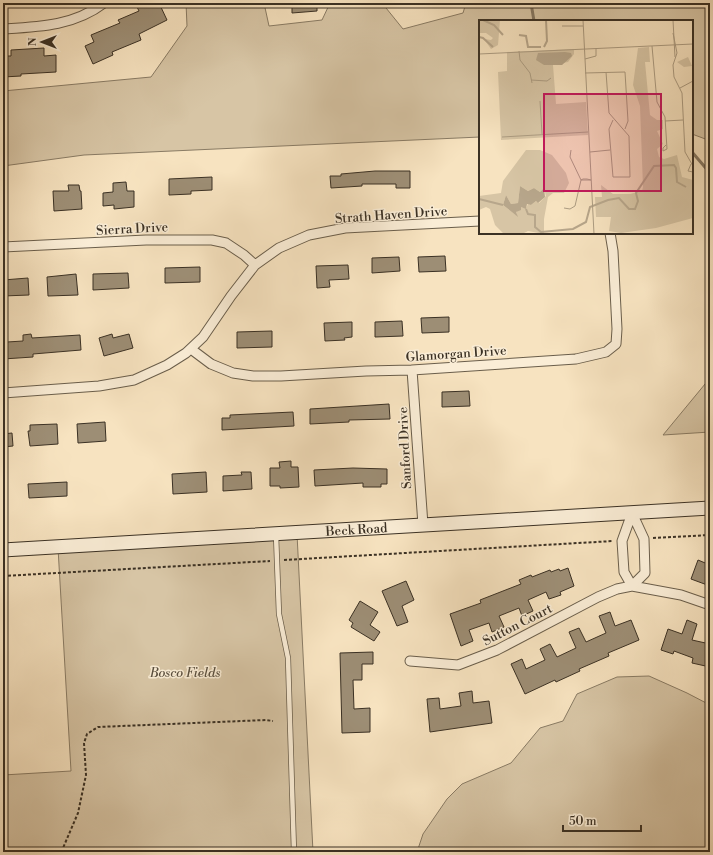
<svg xmlns="http://www.w3.org/2000/svg" width="713" height="855" font-family="'Libre Bodoni',serif">
<rect width="100%" height="100%" fill="#f7e3c0"/>
<filter id="stains"><feTurbulence type="fractalNoise" baseFrequency=".005" numOctaves="4"/><feColorMatrix values="0 0 0 0 .2 0 0 0 0 .09 0 0 0 0 .02 0 0 0 .5 -.17"/></filter>
<radialGradient id="worn" r=".72"><stop offset=".6" stop-color="#630" stop-opacity="0"/><stop offset="1" stop-color="#630" stop-opacity=".3"/></radialGradient>
<path fill="#d7c5a5" stroke="#897b64" d="M186,3h78l5,23 53,-6 8,-17h52l21,26 60,-16 3,-10h244v143l-2,-6 -16,-6v-113h-212v116l-396,18 -81,11v-75l148,-14 36,-51z
M710,378v54l-47,3z
M297,534l16,318h-310v-77l68,-4 -13,-223z
M649,676l38,17 23,12v147h-293l6,-18 24,-35 15,-15 49,-21 29,-35 23,-7 14,-27 40,-17z"/>
<g fill="none" stroke-linecap="round" stroke-linejoin="round">
<path stroke="#857762" stroke-width="3" d="M531,3l3,18
M692,152l18,21"/>
</g>
<path fill="#9d8e75" stroke="#3b3124" d="M144,3h2l2,4 11,-4 8,17 -28,14 2,6 -29,12 1,3 -20,9 -8,-18 9,-4 -3,-7 29,-12 -2,-3 21,-9 -2,-4z
M292,3h25v8l-25,2z
M44,48v8l12,-1v17l-35,2v2l-18,1v-21h8v-6z
M375,171h35v17h-14v-4h-34v2l-31,2 -1,-12h11v-2z
M212,177v13l-21,1v3l-22,1v-16z
M126,182l1,9h7v16l-20,2v-4l-11,1v-13l10,-1v-9z
M68,185h11l1,6h1l1,18 -28,2 -1,-20h16z
M445,256l1,15 -27,1 -1,-15z
M399,257l1,14 -28,2v-15z
M348,265l1,14 -20,1 1,7 -13,1 -1,-22z
M200,267v15l-35,1v-15z
M128,273l1,15 -36,2v-16z
M76,274l2,21 -30,1 -1,-19z
M28,278l1,17 -26,1v-16z
M449,317v15l-27,1 -1,-15z
M402,321l1,15 -28,1v-15z
M352,322v15l-8,1 1,2 -20,1 -1,-18z
M272,331v16l-35,1v-16z
M31,334l1,4 48,-3 1,15 -48,4v3l-30,2v-15h4v-2l16,-1v-6z
M112,334l1,4 16,-4 4,14 -29,8 -5,-18z
M469,391l1,15 -28,1v-15z
M389,404l1,15 -41,1v2l-39,2v-15z
M293,412l1,14 -72,4v-12h8v-3z
M105,422l1,19 -28,2 -1,-19z
M57,424l1,20 -28,2 -2,-15h2v-6z
M12,433l1,13 -10,1v-13z
M291,461v6h7l1,20 -19,1v-2h-10v-18h10l-1,-6z
M353,468l34,1v15h-6v3h-18v-4l-48,3 -1,-16z
M206,472l1,20 -34,2 -1,-20z
M241,472h10l1,17 -29,2v-15l19,-1z
M67,482v14l-38,2 -1,-14z
M698,560l12,5v21l-19,-7z
M568,568l6,18 -14,6 1,3 -12,4 -3,-7 -18,8 5,11 -11,5 -3,-8 -20,8 5,11 -12,5 -3,-9 -20,7 4,11 -12,5 -11,-32 31,-11 -1,-3 41,-16 -2,-4 12,-5 1,2 18,-7 1,2 8,-3 1,2z
M406,581l8,19 -12,6 6,16 -11,4 -15,-35z
M360,601l18,11 -8,13 10,7 -6,9 -23,-14 2,-4 -4,-3z
M610,612l5,14 16,-6 8,20 -31,13 1,3 -30,13 1,2 -24,11 -1,-2 -30,14 -14,-30 11,-5 4,10 19,-9 -5,-11 10,-5 7,13 19,-9 -7,-16 10,-4 7,14 20,-9 -7,-17z
M687,620l10,4 -5,16 18,4v23l-18,-4 1,-5 -19,-7 -1,3 -12,-4 7,-21 14,5z
M373,652v12h-11v16h-9l1,29 16,-1v24l-28,1 -2,-80z
M472,691l1,12 16,-2 3,22 -62,9 -3,-33 12,-1 1,11 21,-3 -2,-13z"/>
<g fill="none" stroke-linecap="round" stroke-linejoin="round">
<defs>
<path id="lane" d="M276,535l3,79 9,44 6,194"/>
<path id="street" d="M3,29c36,-2 71,-3 101,-26
M3,247l143,-7h66l14,3 18,12 11,10
M191,349l20,15 22,9 20,3h28l85,-5 46,-1 164,-11 30,-7 10,-8 1,-15 -4,-78 -3,-18
M412,370l11,155
M3,393l96,-7 35,-6 33,-15 19,-12 17,-16 28,-41 24,-31 24,-17 30,-13 36,-7 135,-7
M632,513l12,26 1,34 -13,13 -8,-14 -2,-31z
M410,661l48,4 39,-15 101,-53 19,-8 15,-3 49,9 29,10"/>
<g id="secondary">
<path id="s1" d="M3,550l707,-42"/>
</g>
</defs>
<use href="#lane" stroke="#6a5e4b" stroke-width="6"/>
<use href="#street" stroke="#6a5e4b" stroke-width="11"/>
<use href="#secondary" stroke="#3b3124" stroke-width="15"/>
<path stroke="#3b3124" stroke-width="2" stroke-dasharray="3 2" stroke-linecap="butt" d="M653,538l57,-3
M284,560l329,-19
M3,576l267,-15
M63,852v-4l15,-35 8,-38 -2,-32 3,-9 11,-7 168,-7 7,1"/>
<use href="#lane" stroke="#faedd6" stroke-width="4.5"/>
<use href="#street" stroke="#faedd6" stroke-width="9"/>
<use href="#secondary" stroke="#faedd6" stroke-width="13"/>
</g>
<g text-anchor="middle" stroke-width="3" stroke-linejoin="round" paint-order="stroke">
<g font-size="13" fill="#3b3124" stroke="#faedd6">
<text transform="translate(391 214) rotate(-4)" y="5">Strath Haven Drive</text>
<text transform="translate(132 228) rotate(-3)" y="5">Sierra Drive</text>
<text transform="translate(456 353) rotate(-4)" y="5">Glamorgan Drive</text>
<text transform="translate(404 448) rotate(-93)" y="5">Sanford Drive</text>
<text dy="5" stroke="none"><textPath href="#s1" startOffset="354">Beck Road</textPath></text>
<text transform="translate(517 624) rotate(-27)" y="5">Sutton Court</text>
</g>
<g font-size="13" font-style="italic" fill="#5a4f3e" stroke="#faedd6">
<text x="185" y="677">Bosco Fields</text>
</g>
</g>
<g transform="translate(479 20)">
<rect width="214" height="214" fill="#f7e3c0"/>
<path d="M0,0h21l-2,25 -7,4 -7,-10 7,1 2,-2 -7,-5h-6l-1,18zM170,27l1,15h-5l5,53 7,5h6v9l-6,2 6,13 -6,5 2,8 5,2 13,-4 5,22 11,3v38l-37,10 -35,5 -12,-2 2,-14h-15l-1,-20h7l-1,-12 12,9h17l12,-3 1,-4 -3,-81 -7,-21 5,-37zM95,29v5l-6,8 -15,3 3,39 30,-2 2,33 -87,5 -3,-68 9,-1v-19zM209,37l4,9 -8,1 -7,-5zM47,130h14l12,5 14,18 3,10 -5,10h-11l-5,4 -4,22v15l-16,-3 -6,3h-18l-9,-9 -5,-16 -4,-2 -7,3v-14l22,-3 2,-12zM41,166l8,5 6,-3 6,4 4,-4 2,8 -7,7 -3,-2 -5,4 -3,-1 -2,4 -5,-1 -5,5 1,4 -14,-11 3,-10 5,9 7,-1z" fill="#d7c5a5" fill-rule="evenodd"/>
<path d="M86,32l6,1 1,3 -10,9h-18l-8,-5 2,-7zM41,166l8,5 6,-3 6,4 4,-4 1,9 -7,6 -2,-2 -5,4 -4,-1 -1,5 -5,-2v3l-5,2 2,5 -15,-12 3,-10 5,9 7,-1z" fill="#b7a68b"/>
<path fill="none" stroke="#b7a68b" stroke-width="2" d="M4,0l11,5 9,10M40,15l7,1 2,11h13M0,17l4,1 10,9M65,27l3,-6 -1,-21M0,179l24,6M47,189l2,5 7,1v12l6,5 32,-3 13,-7 4,-15 18,-7 11,-2 10,11h6l3,-8 -2,-8 18,-27 20,-1 2,3 1,14 9,5"/>
<path fill="none" stroke="#ac9c82" stroke-width="1" d="M104,0l11,214M194,0l2,37M83,6h21M194,13l4,20 -4,12 1,12 8,16 3,59 8,14M173,26l5,56 8,15 2,32 -4,2v-3l3,-3M40,31l1,9 10,13 2,10M0,34l214,-10M106,39l11,-3v-8M127,52l3,41 20,23 1,41h-17l-4,-48 4,-9M106,53l40,-1 3,49 -3,8M52,60l16,1 4,-3M201,68l13,-7M61,81l2,33M186,101l18,-1M23,117l86,-5M111,132l20,-2M212,144l-3,7 5,1M108,159l4,1h-10l2,-1zM85,188l6,1 5,-3 6,-26 -11,-23 1,-7"/>
<path fill="#c2185b" fill-opacity="0.15" stroke="#c2185b" stroke-width="2" d="M65,74h117v97h-117z"/>
<rect width="214" height="214" fill="none" stroke="#3b3124" stroke-width="2"/>
</g>
<rect width="713" height="855" fill="none" stroke="#f7e3c0" stroke-width="16"/>
<rect x="4" y="4" width="705" height="847" fill="none" stroke="#3b3124" stroke-width="2"/>
<rect x="8" y="8" width="697" height="839" fill="none" stroke="#3b3124"/>
<g transform="translate(42 42) rotate(270)" stroke="#faedd6" stroke-width="3" paint-order="stroke">
<path d="M0-3L7 15L0 10L-7 15Z" fill="#3b3124"/>
<text y="-6" font-size="11" font-weight="bold" text-anchor="middle" fill="#3b3124">N</text>
</g>
<path d="M563 825v6h78v-6" fill="none" stroke="#3b3124" stroke-width="2"/>
<text x="569" y="825" font-size="12" fill="#3b3124" stroke="#faedd6" stroke-width="3" paint-order="stroke">50 m</text>
<rect width="100%" height="100%" filter="url(#stains)"/>
<rect width="100%" height="100%" fill="url(#worn)"/>
</svg>
